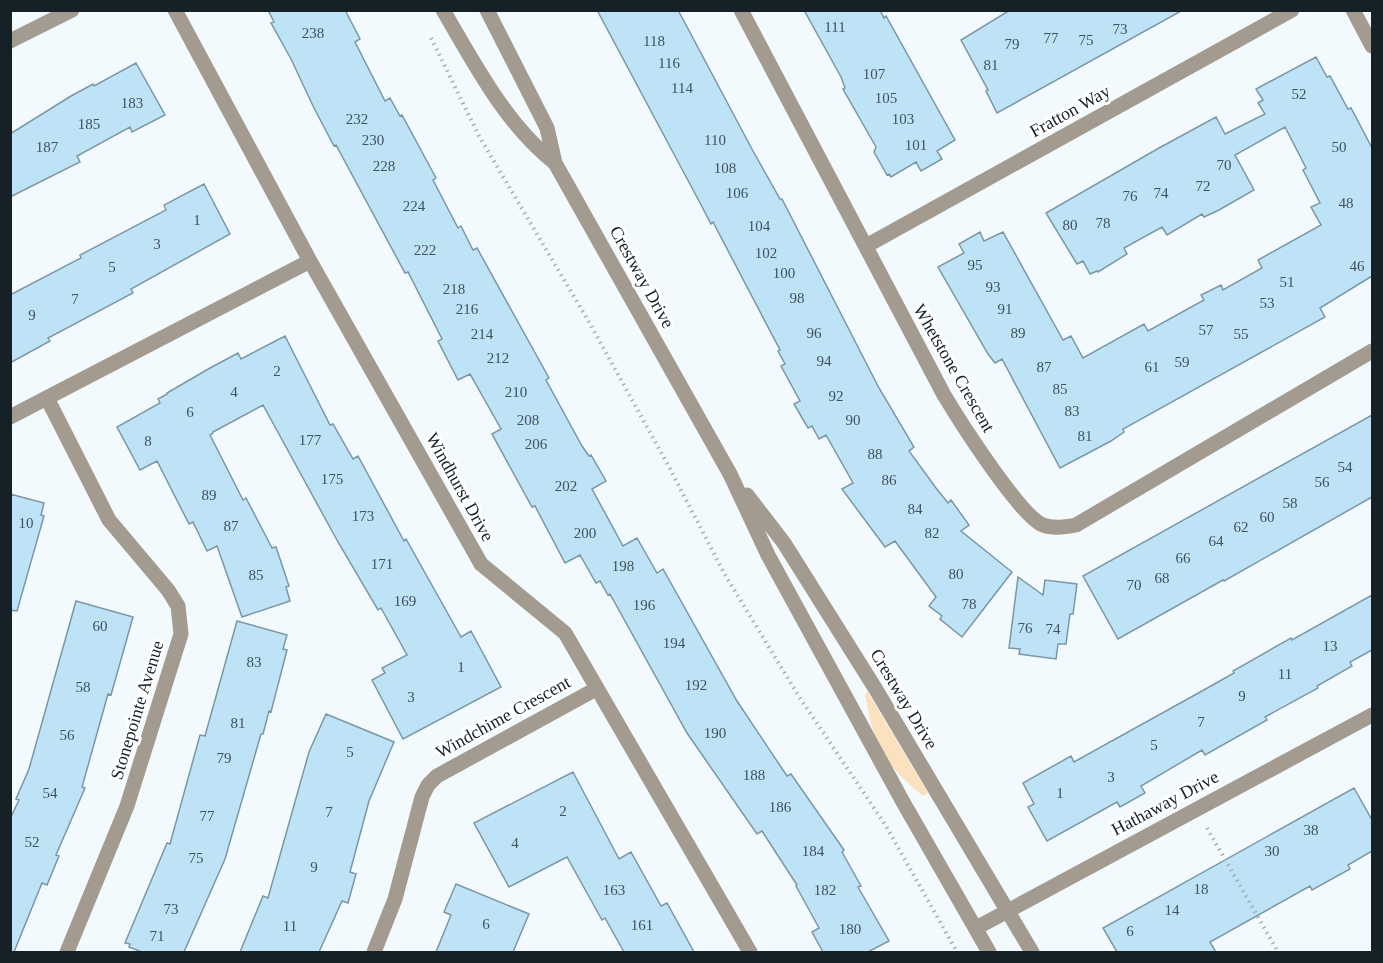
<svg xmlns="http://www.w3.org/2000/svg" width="1383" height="963" font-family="Georgia,serif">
<rect width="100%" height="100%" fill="#f3fafd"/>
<path fill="#fbe1be" d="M867,691l61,102 -5,3c-41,-34 -48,-49 -58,-100z"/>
<path fill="#bee3f7" stroke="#7a97a6" stroke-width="1.5" d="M268,10h77l15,29 -5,3 30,59 5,-3 10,18 2,-1 34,63 -3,2 25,48 3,-2 12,24 4,-2 72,130 -3,2 36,66 7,10 2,-1 15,26 -14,8 31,57 14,-8 20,35 6,-4 74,132 50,75 4,-2 53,76 -2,2 19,34 -3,1 31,54 -21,11h-45l-11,-20 7,-4 -23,-42 1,-1 -35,-54 -5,3 -70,-101 -77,-139 -2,1 -8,-14 -4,2 -16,-28 -15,8 -30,-57 -3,1 -40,-73 9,-5 -31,-55 -12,6 -20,-39 4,-2 -34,-67 -3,1 -69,-128 -2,1 -20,-38 -23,-49 -20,-36 3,-1z
M597,10h81l75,141 27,48h2l97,189 35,59 -5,4 27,37 12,15 3,-3 18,25 -8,6 51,41 -50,65 -22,-18 2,-3 -13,-10 7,-9 -41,-56 -10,6 -43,-58 11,-6 -27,-48 -7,4 -7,-13 -4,2 -14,-24 6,-3 -19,-35 4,-2 -7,-13 2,-1 -67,-128 -2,2 -12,-23z
M804,10h76l4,8 2,-2 69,124 -18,11 5,8 -21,12 -5,-9 -25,15 -2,-3 -2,1 -13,-23 2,-5 -33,-58 2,-1 -4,-11z
M1010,10h173l-186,103 -11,-22 2,-1 -27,-50z
M1316,57l11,20 3,-1 18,33 3,-1 21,40v128l-52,32 5,9 -202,112 1,3 -13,9 -51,27 -58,-109 -7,4 -7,-9 -50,-87 26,-14 -5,-9 21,-12 4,9 19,-9 60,108 8,-4 12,22 61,-34 4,7 56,-31 -3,-5 20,-10 2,5 39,-22 -4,-8 63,-35 -10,-18 9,-4 -17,-33 3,-2 -21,-41 -50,28 19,35 -35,20 -15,7 -2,-3 -35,21 -5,-8 -38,21 3,6 -29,18 -1,-1 -7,3 -7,-13 -6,3 -31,-51 113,-65 57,-31 9,17 40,-20 -7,-11 5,-3 -7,-11z
M136,63l29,52 -33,17 -2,-5 -53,29 3,6 -70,35v-63l61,-38 22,-12 1,2z
M204,184l26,50 -99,55 2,4 -85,45 2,3 -40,22v-68l71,-37 -1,-3 86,-45 -2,-5z
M285,336l45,89 3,-1 20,35 5,-3 46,85 2,-2 55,98 10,-6 30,56 -98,52 -31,-59 13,-7 -3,-5 25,-13 -26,-47 -3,2 -40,-68 -75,-137 -50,27v1l-3,2 33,65 3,-2 26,50 4,-1 13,39 -3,1 4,14 -48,16 -25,-71 -10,5 -14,-29 -4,2 -32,-63 -17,9 -23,-43 43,-24 -2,-4 9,-5v-1l43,-25 28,-15 3,6z
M1372,415v82l-148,84 -1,-1 -105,59 -35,-63z
M10,494l34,9 -3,12 3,1 -27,95 -7,-1z
M1018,577l25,18 2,-15 32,4 -4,30h-3l-4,30h-8l-2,15 -37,-5 1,-5 -11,-1z
M1372,595v55l-22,12 2,4 -35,20 1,2 -53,29 2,3 -62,35 -3,-5 -61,36 4,7 -25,14 -3,-5 -70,39 -19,-34 6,-3 -11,-21 48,-27 3,6 137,-76 23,-13 -1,-2 58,-33 1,2z
M76,601l57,16 -22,78 -3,-1 -26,93 3,1 -29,67 3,1 -12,29 -5,-2 -28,69h-4v-133l9,-19 -3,-1 13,-30z
M237,621l50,14 -4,14 4,1 -16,62 -2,-1 -6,23h-2l-36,125 -41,93h-42l-13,-5 1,-3 -5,-1 42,-100 3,1 30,-109 5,1z
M326,714l68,28 -25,59 -19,71 6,2 -8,29 -6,-2 -23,51h-79l23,-56 5,2 41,-146z
M573,772l46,87 12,-7 30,54 6,-3 27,49h-70l-19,-34 -3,2 -35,-63 -58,30 -35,-64z
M1354,788l18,32v31l-24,14 2,4 -38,21 -2,-4 -100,56 6,10h-99l-14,-24z
M456,884l73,30 -16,38h-77l15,-37 -7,-3z"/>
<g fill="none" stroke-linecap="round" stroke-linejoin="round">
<path stroke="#a7afb3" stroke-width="4" stroke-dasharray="1.5 4.5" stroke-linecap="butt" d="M431,38l48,98 110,186 79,143 56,108 74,122 88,131 71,126
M1207,828l71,124"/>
<path stroke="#a39b90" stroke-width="15" d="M175,10l135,251 171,303 84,69 185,319
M443,10c31,53 63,115 112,153
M487,10l60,118 8,35 175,311 38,81 135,247 86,150
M741,10l203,385c15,25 76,121 99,130 10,4 23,2 33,0l296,-174
M1353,10l19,36
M10,41l62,-31
M866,246l426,-236
M47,398l62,122 59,70 10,16 3,28 -54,172 -60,146
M10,417l300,-156
M747,495l37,48 91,145 157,264
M976,928l396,-213
M374,952l21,-53 27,-102 6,-12 9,-9 159,-87"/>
</g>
<g text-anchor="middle" stroke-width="6" stroke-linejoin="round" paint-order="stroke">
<g font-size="15" fill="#40525b">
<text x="835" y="32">111</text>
<text x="1120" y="34">73</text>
<text x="313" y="38">238</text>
<text x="1051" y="43">77</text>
<text x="1086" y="45">75</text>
<text x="654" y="46">118</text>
<text x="1012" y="49">79</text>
<text x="669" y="68">116</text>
<text x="991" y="70">81</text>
<text x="874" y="79">107</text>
<text x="682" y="93">114</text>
<text x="1299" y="99">52</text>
<text x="886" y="103">105</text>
<text x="132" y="108">183</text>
<text x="357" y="124">232</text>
<text x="903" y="124">103</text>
<text x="89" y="129">185</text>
<text x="373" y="145">230</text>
<text x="715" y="145">110</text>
<text x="916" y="150">101</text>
<text x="47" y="152">187</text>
<text x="1339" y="152">50</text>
<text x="1224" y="170">70</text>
<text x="384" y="171">228</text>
<text x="725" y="173">108</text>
<text x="1203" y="191">72</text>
<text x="737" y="198">106</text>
<text x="1161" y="198">74</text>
<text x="1130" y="201">76</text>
<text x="1346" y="208">48</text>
<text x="414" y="211">224</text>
<text x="197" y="225">1</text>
<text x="1103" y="228">78</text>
<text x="1070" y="230">80</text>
<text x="759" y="231">104</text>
<text x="157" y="249">3</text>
<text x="425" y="255">222</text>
<text x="766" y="258">102</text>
<text x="975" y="270">95</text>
<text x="1357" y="271">46</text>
<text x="112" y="272">5</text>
<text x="784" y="278">100</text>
<text x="1287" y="287">51</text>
<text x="993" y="292">93</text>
<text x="454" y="294">218</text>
<text x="797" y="303">98</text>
<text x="75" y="304">7</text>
<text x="1267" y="308">53</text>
<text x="467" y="314">216</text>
<text x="1005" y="314">91</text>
<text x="32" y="320">9</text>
<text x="1206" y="335">57</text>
<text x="814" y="338">96</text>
<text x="1018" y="338">89</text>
<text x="482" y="339">214</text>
<text x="1241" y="339">55</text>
<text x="498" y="363">212</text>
<text x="824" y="366">94</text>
<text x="1182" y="367">59</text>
<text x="1044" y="372">87</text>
<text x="1152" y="372">61</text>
<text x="277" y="376">2</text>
<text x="1060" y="394">85</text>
<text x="234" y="397">4</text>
<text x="516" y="397">210</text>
<text x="836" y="401">92</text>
<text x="1072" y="416">83</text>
<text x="190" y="417">6</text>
<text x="528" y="425">208</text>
<text x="853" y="425">90</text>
<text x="1085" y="441">81</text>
<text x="310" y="445">177</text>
<text x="148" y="446">8</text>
<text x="536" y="449">206</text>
<text x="875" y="459">88</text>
<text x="1345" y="472">54</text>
<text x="332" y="484">175</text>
<text x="889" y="485">86</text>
<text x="1322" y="487">56</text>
<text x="566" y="491">202</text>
<text x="209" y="500">89</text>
<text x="1290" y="508">58</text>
<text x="915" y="514">84</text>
<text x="363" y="521">173</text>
<text x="1267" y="522">60</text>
<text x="26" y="528">10</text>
<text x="231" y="531">87</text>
<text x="1241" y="532">62</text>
<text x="585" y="538">200</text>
<text x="932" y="538">82</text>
<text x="1216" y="546">64</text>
<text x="1183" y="563">66</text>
<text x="382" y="569">171</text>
<text x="623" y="571">198</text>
<text x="956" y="579">80</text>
<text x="256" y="580">85</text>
<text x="1162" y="583">68</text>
<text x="1134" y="590">70</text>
<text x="405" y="606">169</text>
<text x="969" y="609">78</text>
<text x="644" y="610">196</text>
<text x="100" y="631">60</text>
<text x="1025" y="633">76</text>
<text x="1053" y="634">74</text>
<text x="674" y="648">194</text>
<text x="1330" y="651">13</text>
<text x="254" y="667">83</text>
<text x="461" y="672">1</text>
<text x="1285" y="679">11</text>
<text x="696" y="690">192</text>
<text x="83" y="692">58</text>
<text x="1242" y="701">9</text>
<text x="411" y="702">3</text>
<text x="1201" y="727">7</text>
<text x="238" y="728">81</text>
<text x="715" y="738">190</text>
<text x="67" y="740">56</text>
<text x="1154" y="750">5</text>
<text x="350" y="757">5</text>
<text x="224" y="763">79</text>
<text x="754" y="780">188</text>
<text x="1111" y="782">3</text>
<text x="50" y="798">54</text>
<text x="1060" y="798">1</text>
<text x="780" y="812">186</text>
<text x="563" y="816">2</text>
<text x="329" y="817">7</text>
<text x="207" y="821">77</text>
<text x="1311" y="835">38</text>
<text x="32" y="847">52</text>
<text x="515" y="848">4</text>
<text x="813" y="856">184</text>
<text x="1272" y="856">30</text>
<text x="196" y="863">75</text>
<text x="314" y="872">9</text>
<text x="1201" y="894">18</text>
<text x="614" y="895">163</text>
<text x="825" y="895">182</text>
<text x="171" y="914">73</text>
<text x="1172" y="915">14</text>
<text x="486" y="929">6</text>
<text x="642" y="930">161</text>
<text x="290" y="931">11</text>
<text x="850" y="934">180</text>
<text x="1130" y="936">6</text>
<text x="157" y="941">71</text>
</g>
<g font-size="18" fill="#162127" stroke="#fff">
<text transform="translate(1070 111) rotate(-29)" y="6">Fratton Way</text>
<text transform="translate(642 277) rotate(61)" y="6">Crestway Drive</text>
<text transform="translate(954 368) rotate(60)" y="6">Whetstone Crescent</text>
<text transform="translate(460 487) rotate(61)" y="6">Windhurst Drive</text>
<text transform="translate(904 699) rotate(59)" y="6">Crestway Drive</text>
<text transform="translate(137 710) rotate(-73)" y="6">Stonepointe Avenue</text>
<text transform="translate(503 717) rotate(-29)" y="6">Windchime Crescent</text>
<text transform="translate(1165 803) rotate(-28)" y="6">Hathaway Drive</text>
</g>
</g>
<rect width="1383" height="963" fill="none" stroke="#162127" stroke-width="24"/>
</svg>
